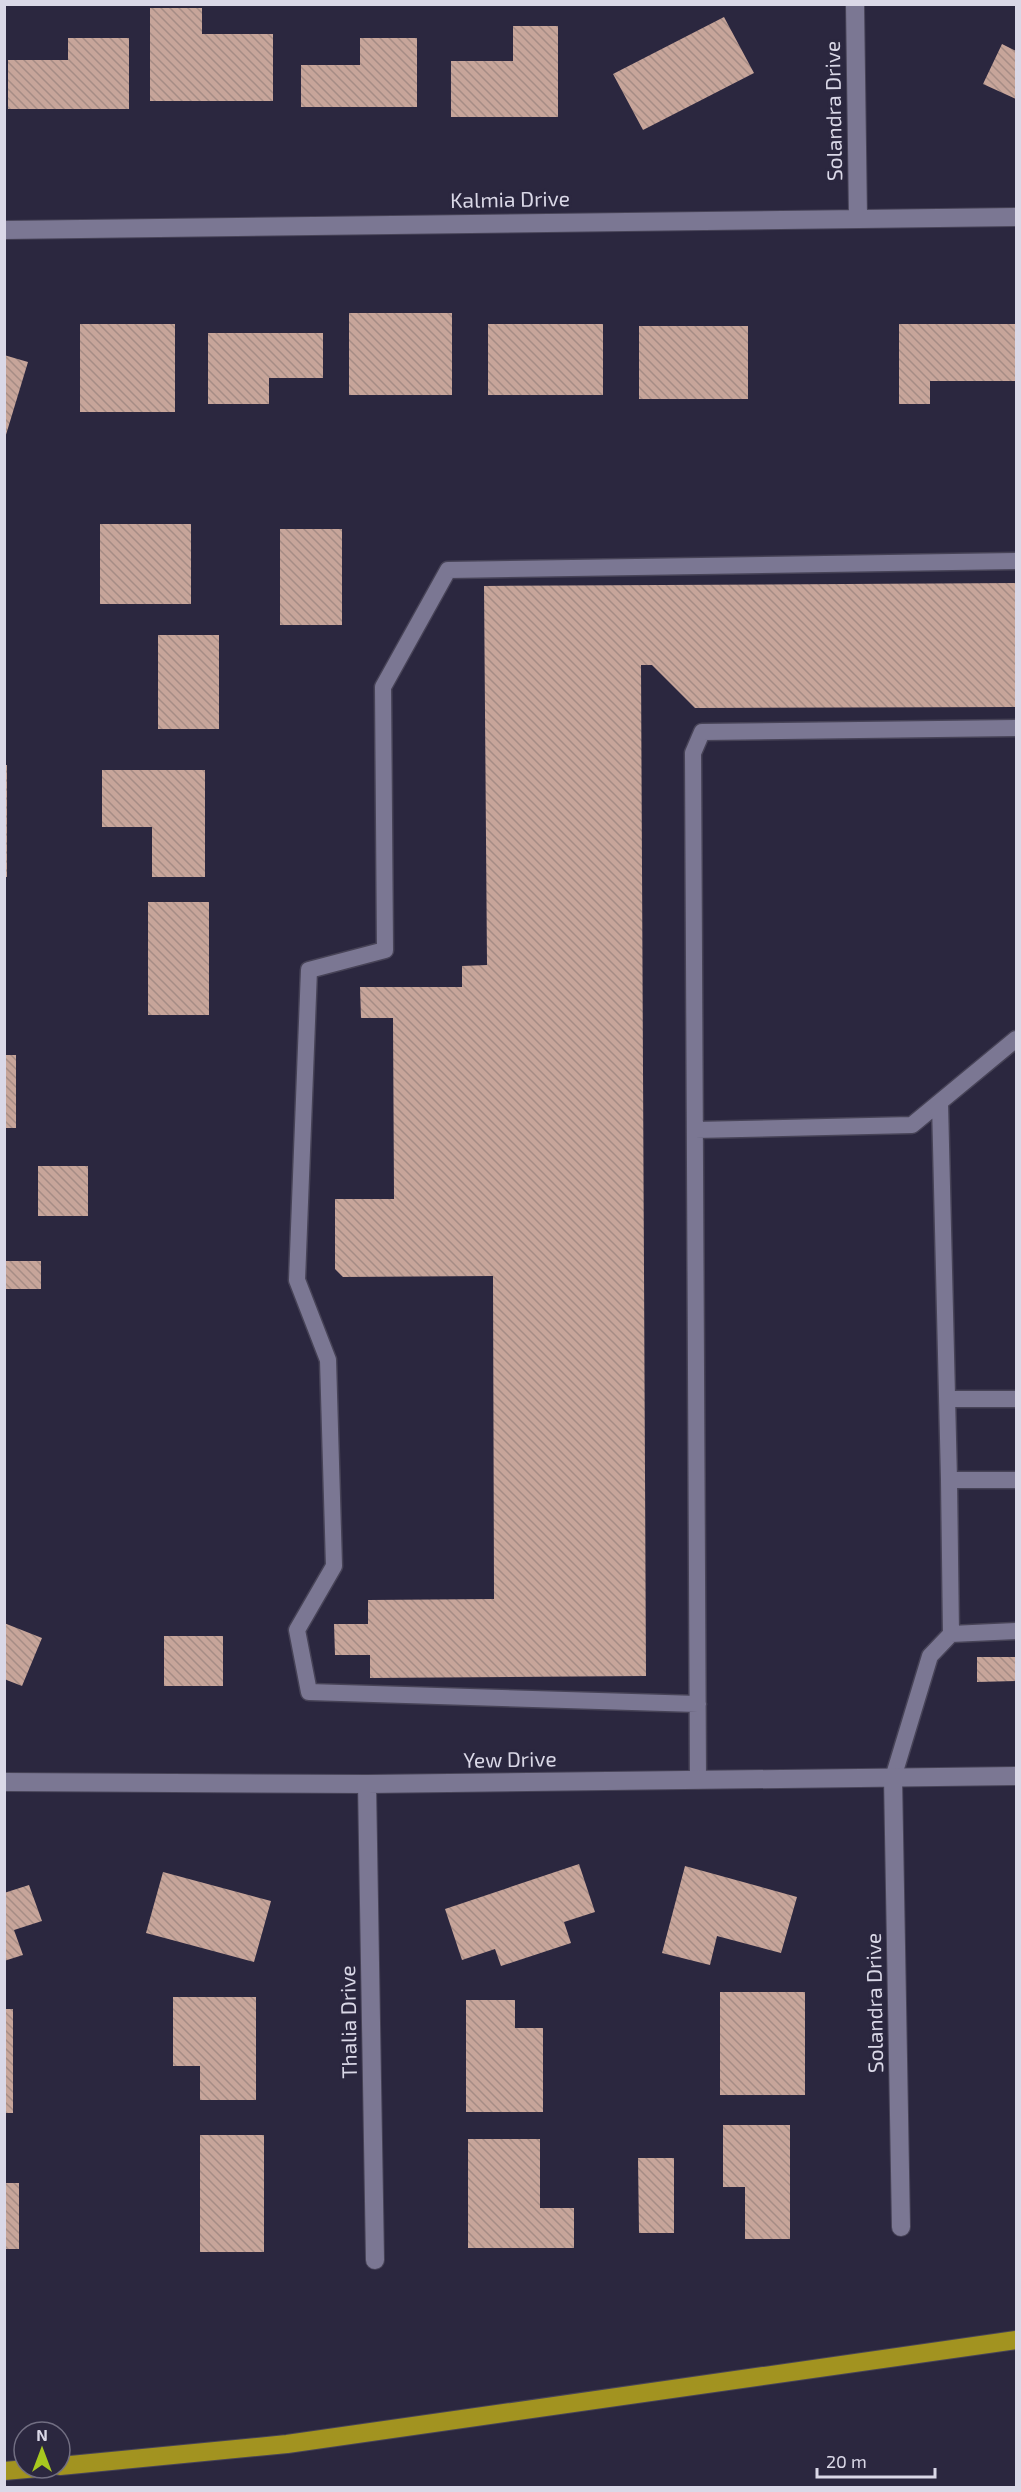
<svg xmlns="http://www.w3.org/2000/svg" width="1021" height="2492" font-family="'Exo 2',sans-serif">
<defs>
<pattern id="building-back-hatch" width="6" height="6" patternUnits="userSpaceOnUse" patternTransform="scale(1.5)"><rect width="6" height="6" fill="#c7a59a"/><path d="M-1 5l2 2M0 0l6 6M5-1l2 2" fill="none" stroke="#a68c85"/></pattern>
</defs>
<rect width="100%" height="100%" fill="#2b273f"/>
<path fill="url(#building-back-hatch)" d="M150,8h52v26h71v67h-123z
M724,17l30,56 -111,57 -30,-56z
M513,26h45v91h-107v-56h62z
M68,38h61v71h-121v-49h60z
M360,38h57v69h-116v-42h59z
M1002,44l14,7v48l-33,-15z
M349,313h103v82h-103z
M80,324h95v88h-95z
M488,324h115v71h-115z
M899,324h117v57h-86v23h-31z
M639,326h109v73h-109z
M208,333h115v45h-54v26h-61z
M4,355l24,7 -23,76h-1z
M100,524h91v80h-91z
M280,529h62v96h-62z
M1016,583v124l-321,1 -43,-43h-11l5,1011 -276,2v-23h-35l-1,-31h34v-24l126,-1 -1,-323 -150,1 -8,-8v-70h59l-1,-181h-32l-1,-31h102v-21l25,-1 -3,-379z
M158,635h61v94h-61z
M4,765h3v112h-3z
M102,770h103v107h-53v-50h-50z
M148,902h61v113h-61z
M4,1055h12v73h-12z
M38,1166h50v50h-50z
M4,1261h37v28h-37z
M4,1623l38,15 -20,48 -18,-7z
M164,1636h59v50h-59z
M977,1657h39v24l-39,1z
M579,1864l16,48 -31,10 7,21 -70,23 -6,-17 -33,11 -17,-51z
M685,1866l112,31 -16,56 -64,-17 -7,29 -48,-12z
M163,1872l108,29 -17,61 -108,-29z
M29,1885l13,36 -28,9 9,25 -19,6v-68z
M720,1992h85v103h-85z
M173,1997h83v103h-56v-34h-27z
M466,2000h49v28h28v84h-77z
M4,2009h9v104h-9z
M723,2125h67v114h-45v-52h-22z
M200,2135h64v117h-64z
M468,2139h72v69h34v40h-106z
M638,2158h36v75h-35z
M4,2183h15v66h-15z"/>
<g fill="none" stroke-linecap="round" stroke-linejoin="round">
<defs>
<path id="lane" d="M695,1130l217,-5 104,-86
M948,1399h68
M949,1480h67
M951,1634l65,-3
M698,1704l-389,-12 -12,-62 37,-64 -6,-206 -31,-80 12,-310 76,-20 -2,-263 65,-117 568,-9
M893,1778l37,-122 21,-22 -2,-154 -9,-377
M698,1780l-5,-1027 9,-21 314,-4"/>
<path id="street" d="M855,4l3,214
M4,230l1012,-13
M893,1778l8,449
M4,1782l363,2 649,-8
M367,1784l8,476"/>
<path id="highway" d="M60,2466l227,-22 729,-104
M4,2471l34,-3"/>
</defs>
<use href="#lane" stroke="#474357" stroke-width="19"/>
<use href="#street" stroke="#474357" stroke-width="20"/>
<use href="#highway" stroke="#474357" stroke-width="20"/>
<use href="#lane" stroke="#7b7793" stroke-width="16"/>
<use href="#street" stroke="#7b7793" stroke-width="18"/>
<use href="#highway" stroke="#a29320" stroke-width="18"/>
</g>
<g text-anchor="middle" stroke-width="6" stroke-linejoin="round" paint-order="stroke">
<g font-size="21" fill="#dad8e7" stroke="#2b273f">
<text transform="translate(834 111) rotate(-91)" y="7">Solandra Drive</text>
<text transform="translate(510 200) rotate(-1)" y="7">Kalmia Drive</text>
<text transform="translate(510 1760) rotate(-1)" y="7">Yew Drive</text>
<text transform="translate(875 2003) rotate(-91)" y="7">Solandra Drive</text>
<text transform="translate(349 2022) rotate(-91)" y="7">Thalia Drive</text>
</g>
</g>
<rect width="1021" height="2492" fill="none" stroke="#dad8e7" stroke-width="12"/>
<g transform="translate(42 2450)"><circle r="28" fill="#2b273f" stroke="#716e82" stroke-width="1.5"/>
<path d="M0-4.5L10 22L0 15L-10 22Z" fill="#a7c81f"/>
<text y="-9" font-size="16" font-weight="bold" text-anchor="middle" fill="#dad8e7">N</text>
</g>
<path d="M817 2468v9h118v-9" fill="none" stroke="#dad8e7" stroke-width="3"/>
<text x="826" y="2468" font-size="18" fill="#dad8e7" stroke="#2b273f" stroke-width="4.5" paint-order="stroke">20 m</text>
</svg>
